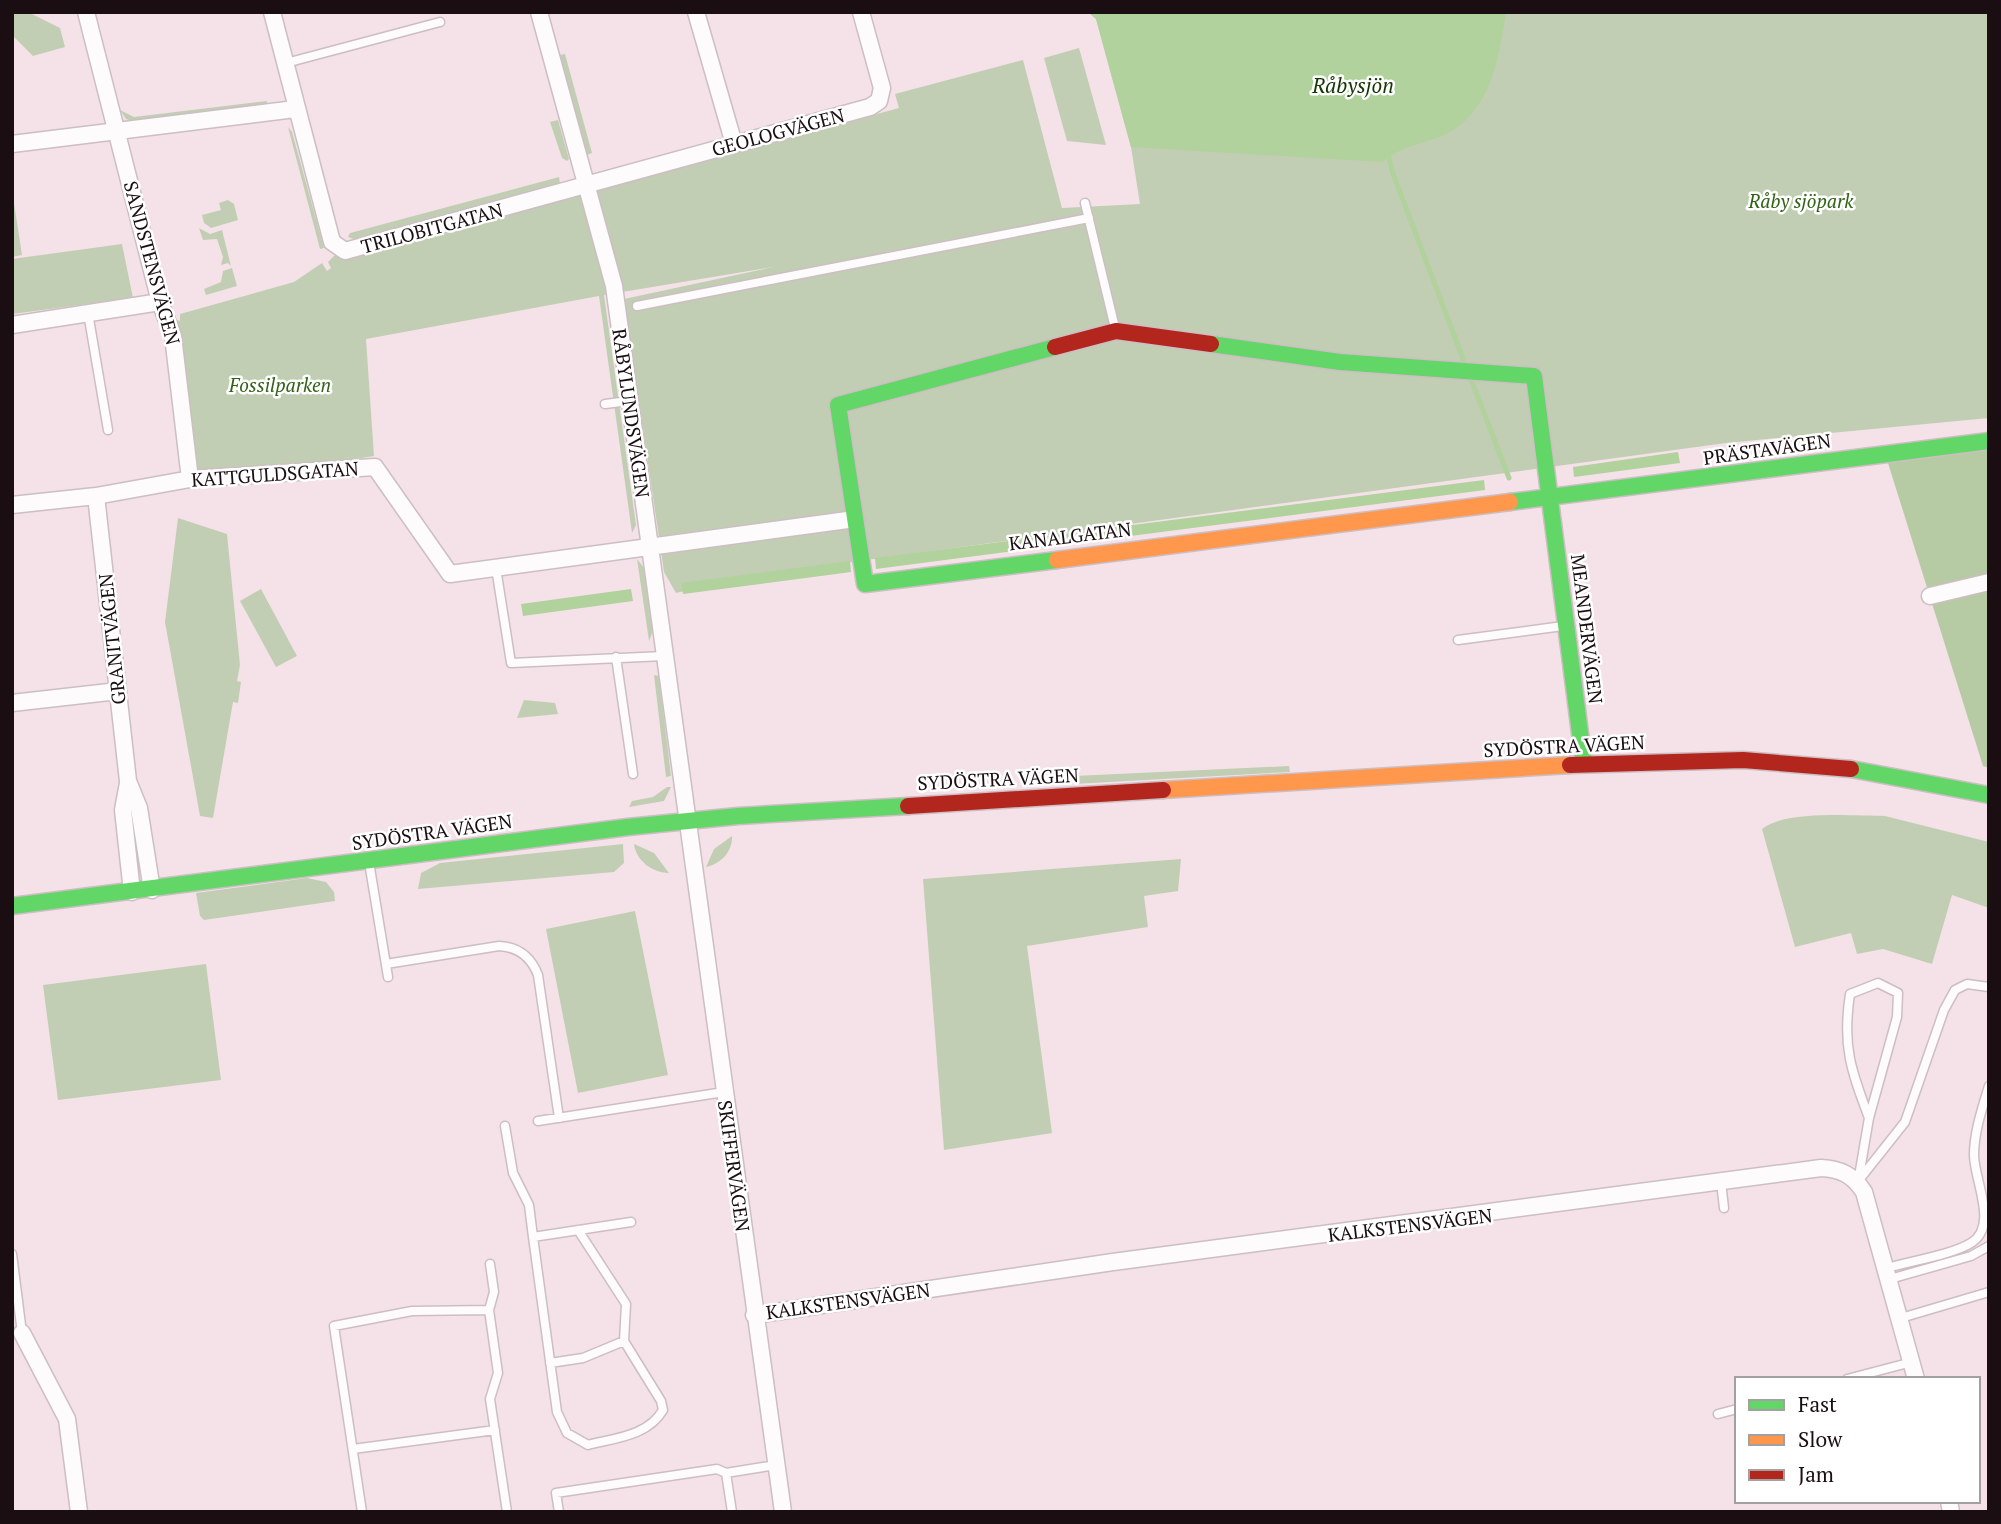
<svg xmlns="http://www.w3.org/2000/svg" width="2001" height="1524" font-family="'PT Serif',serif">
<rect width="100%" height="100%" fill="#f4e2e8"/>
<path fill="#c2ceb4" d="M12,12h16l32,16 5,19 -32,9 -21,-21z
M1088,12h901v406l-263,25 -985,134 -65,16 -12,-21 -40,-273 149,-32 -169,28 32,230 -4,8 -33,-237 -233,43 8,117 -191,32 -20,-172 17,5v-7l114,-32 28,-19 5,8 4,-3 -3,-6 7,-7 8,5 20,-6 536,-146 -4,-14 128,-34 39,148 78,-4 -9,-57 -35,-128z
M1079,48l27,97 -39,-4 -23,-83z
M565,54l27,99 -5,2 -27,-100z
M267,101v5l-133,16 -8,-3 -6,-9 14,7z
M558,120l11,39 -2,2 -5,-3 -12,-36z
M288,127l4,5 32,116 -4,1z
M559,177l1,7 -206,55 -6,-2 2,-4z
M12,190l10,65 -10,2z
M228,200l6,4 4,16 -27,8 -7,-5 -2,-8 19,-5 -2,-7z
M199,228l11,6 12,-4 9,36 -3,-3 -7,2 2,-8 -6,-18 -14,1z
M122,244l11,54 -121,16v-55z
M232,268l5,18 -31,9 -2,-6 17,-7 2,-11z
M178,518l49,16 13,131 -3,16 4,1 -3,21 -5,-1 -20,116 -13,-2 -35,-194z
M637,559l7,9 9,63 -4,10z
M261,589l36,67 -21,11 -36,-66z
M654,675l5,1 12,100 -5,1z
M524,700l31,3 3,11 -41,4z
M1289,766l1,6 -216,12v-8z
M667,787h4l-7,14 -35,6 3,-6 21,-4z
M1885,816l104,26v66l-37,-13 -20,69 -49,-15 -26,5 -6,-21 -56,14 -33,-118c22,-19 93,-13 123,-13z
M732,836c1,15 -11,28 -26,31l8,-18z
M623,844l1,19 -10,9 -196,17 3,-16 19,-10z
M634,844l20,9 15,20c-16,0 -33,-12 -35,-29z
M1181,859l-3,32 -34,5 4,31 -121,19 25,187 -108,17 -21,-271z
M307,878l19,4 8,10 1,9 -131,19 -4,-4 -4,-23z
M635,911l33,164 -90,18 -32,-164z
M206,964l15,116 -163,20 -15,-115z"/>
<path fill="#b6cba4" d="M1989,449v319l-6,-2 -95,-303z"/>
<path fill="#b1d19d" d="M1088,12h418c-7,46 -15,103 -64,124 -22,9 -41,10 -59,26l-252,-15 -35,-128z
M1678,452l2,11 -106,14 -1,-10z
M1484,480l1,10 -609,79 -1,-11z
M850,561l1,11 -168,22 -2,-11z
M631,589l2,12 -110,15 -2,-12z"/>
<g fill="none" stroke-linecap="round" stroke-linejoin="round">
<path stroke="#b1d19d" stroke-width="5" d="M1387,150l5,21 73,193
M1471,379l38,99"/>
<defs>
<path id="lane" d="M286,63l154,-41
M1085,203l30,125
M637,306l452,-88
M88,313l20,117
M605,404l24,-3
M496,568l15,95 153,-7
M1458,640l105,-14
M616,657l17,117
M369,862l19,115
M386,964l113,-18c20,1 32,11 39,29l21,143
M538,1121l186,-29
M505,1126l8,47 16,32 4,32 98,-15
M1859,1180l46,-58 39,-112 11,-20 12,-6 22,3
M1721,1182l3,26
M1858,1182l11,-64 28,-101 1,-24 -20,-10 -28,11c-8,52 1,76 19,124
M533,1237l24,175 10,21 21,12c27,-7 60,-9 75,-35l-2,-9 -37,-60 2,-37 -48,-74
M12,1254l10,79
M1887,1268c24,-7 64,-13 84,-25 28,-17 3,-63 3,-88 0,-23 8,-46 15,-69
M1890,1279l81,-23 18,-10
M489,1310l5,-18 -4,-28
M1901,1318l88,-26
M550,1363l33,-5 41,-17
M1847,1379l65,-17
M1718,1414l19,-5
M353,1449l142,-19
M726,1473l6,39
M362,1512l-28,-186 78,-15 77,-1 9,63 -8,26 17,113
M559,1512l-3,-19 161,-24 9,4 50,-8"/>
<path id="street" d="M86,12l74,290 13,34 17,143
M272,12l60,230 13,9 525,-144 9,-6 3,-13 -21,-76
M539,12l75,274 169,1226
M696,12l38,132
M12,144l283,-35
M12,325l148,-23
M96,496l32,285 11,27 13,82
M12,505l84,-9 94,-17 185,-12 75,107 405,-55
M1930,596l59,-14
M12,703l106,-12
M128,783l-5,27 9,82
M754,1315l359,-53 708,-94c20,1 32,7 43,24l52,187
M22,1333l45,86 12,93
M1949,1501l2,11"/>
<path id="fast" d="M1211,344l129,18 194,14 50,388
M1055,347l-217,58 27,179 192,-24
M1510,502l479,-61
M1851,769l138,26
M12,906l616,-79 110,-11 170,-10"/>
<path id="slow" d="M1057,560l453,-58
M1163,790l407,-25"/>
<path id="jam" d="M1055,347l61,-16 95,13
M1570,765l173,-5 108,9
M908,806l255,-16"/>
</defs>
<use href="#lane" stroke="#cdbec3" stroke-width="11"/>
<use href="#street" stroke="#cdbec3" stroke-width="19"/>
<use href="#fast" stroke="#cdbec3" stroke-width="19"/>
<use href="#slow" stroke="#cdbec3" stroke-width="19"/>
<use href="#jam" stroke="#cdbec3" stroke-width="19"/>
<use href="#lane" stroke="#fdfbfc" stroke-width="8"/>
<use href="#street" stroke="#fdfbfc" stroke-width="16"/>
<use href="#fast" stroke="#63d668" stroke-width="16"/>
<use href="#slow" stroke="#ff974d" stroke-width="16"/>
<use href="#jam" stroke="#b3261e" stroke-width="16"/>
</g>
<g text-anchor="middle" stroke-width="5" stroke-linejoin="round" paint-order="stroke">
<g font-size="19" fill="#1b0e13" stroke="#fff">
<text transform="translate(778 132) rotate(-15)" y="7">GEOLOGVÄGEN</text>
<text transform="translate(432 228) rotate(-15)" y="7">TRILOBITGATAN</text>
<text transform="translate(152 263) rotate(75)" y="7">SANDSTENSVÄGEN</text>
<text transform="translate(631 413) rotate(82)" y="7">RÅBYLUNDSVÄGEN</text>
<text transform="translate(1767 449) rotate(-8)" y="7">PRÄSTAVÄGEN</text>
<text transform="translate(275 474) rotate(-4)" y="7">KATTGULDSGATAN</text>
<text transform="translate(1070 536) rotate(-7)" y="7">KANALGATAN</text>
<text transform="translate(1587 629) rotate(83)" y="7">MEANDERVÄGEN</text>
<text transform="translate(112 639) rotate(-96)" y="7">GRANITVÄGEN</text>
<text transform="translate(1564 746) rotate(-3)" y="7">SYDÖSTRA VÄGEN</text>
<text transform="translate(998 779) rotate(-3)" y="7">SYDÖSTRA VÄGEN</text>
<text transform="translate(432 832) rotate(-8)" y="7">SYDÖSTRA VÄGEN</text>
<text transform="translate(734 1166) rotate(82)" y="7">SKIFFERVÄGEN</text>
<text transform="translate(1410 1225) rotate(-7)" y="7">KALKSTENSVÄGEN</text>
<text transform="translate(848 1301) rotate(-8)" y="7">KALKSTENSVÄGEN</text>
</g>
<g font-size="19" font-style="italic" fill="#316216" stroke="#fff">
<text x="1801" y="208">Råby sjöpark</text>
<text x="280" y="392">Fossilparken</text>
</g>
<g font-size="21" font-style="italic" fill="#143600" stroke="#fff">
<text x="1353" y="93">Råbysjön</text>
</g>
</g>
<rect width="2001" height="1524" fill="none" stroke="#1b0e13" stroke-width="28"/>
<rect x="1735" y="1377" width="245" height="126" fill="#ffffff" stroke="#a49fa1" stroke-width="2"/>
<rect x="1749" y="1400" width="35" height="10" fill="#63d668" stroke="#a49fa1" stroke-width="2"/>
<text x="1798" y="1412" font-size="21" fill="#1b0e13">Fast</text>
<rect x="1749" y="1435" width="35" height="10" fill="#ff974d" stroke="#a49fa1" stroke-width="2"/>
<text x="1798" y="1447" font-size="21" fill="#1b0e13">Slow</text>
<rect x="1749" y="1470" width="35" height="10" fill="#b3261e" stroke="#a49fa1" stroke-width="2"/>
<text x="1798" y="1482" font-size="21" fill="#1b0e13">Jam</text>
</svg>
